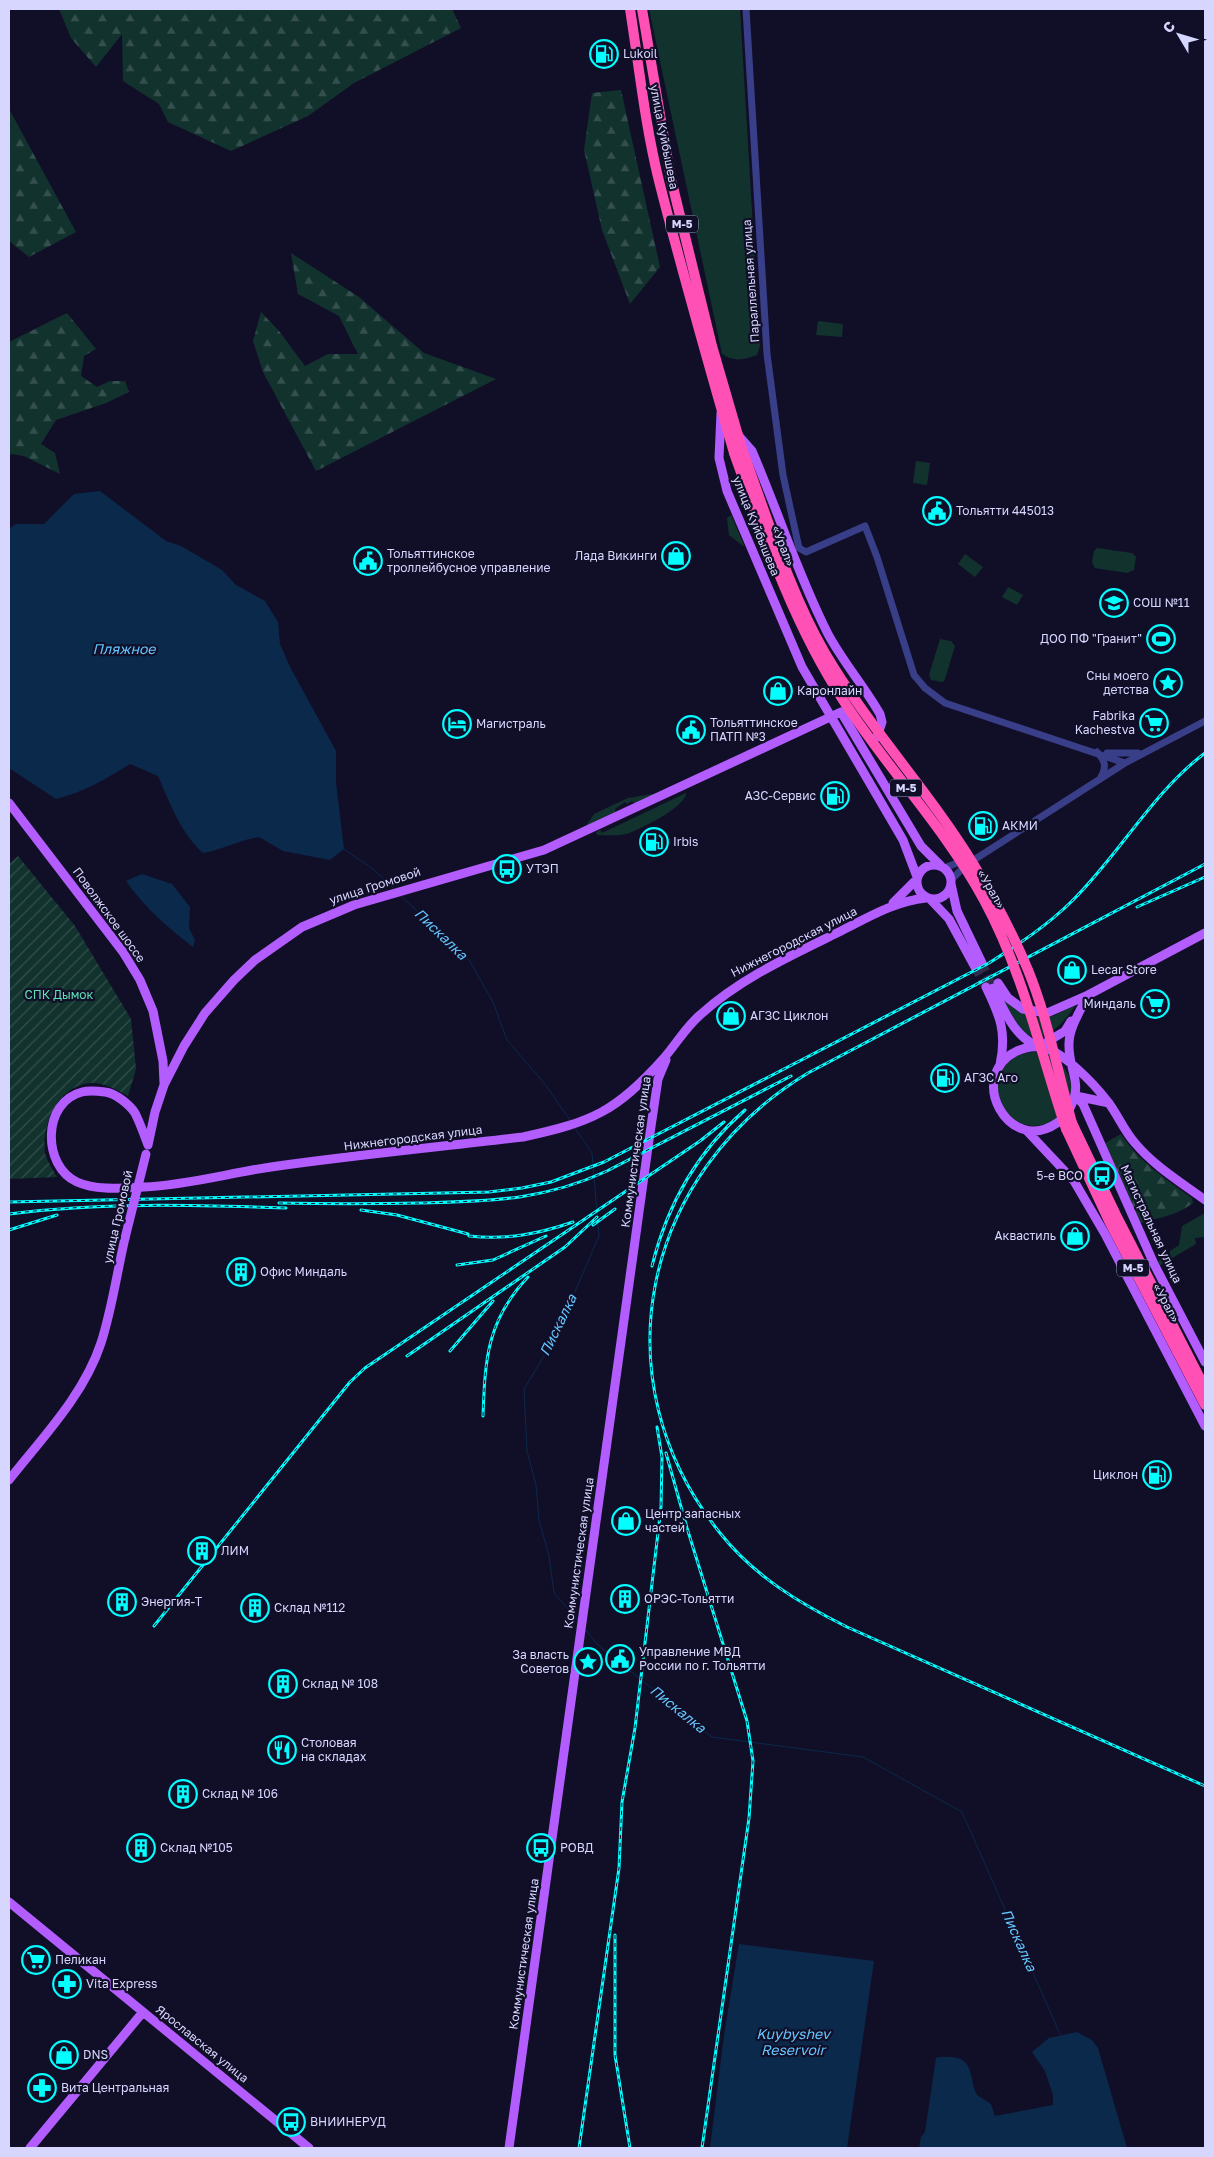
<svg xmlns="http://www.w3.org/2000/svg" width="1214" height="2157" font-family="'Golos Text',sans-serif">
<defs>
<pattern id="forest-firs" width="22" height="20" patternUnits="userSpaceOnUse" patternTransform="scale(1.25)"><rect width="22" height="20" fill="#12322e"/><path d="M5 1l3.5 6h-7zM16 11l3.5 6h-7z" fill="#344f4d"/></pattern>
<pattern id="garden-furrows" width="10" height="10" patternUnits="userSpaceOnUse" patternTransform="scale(1.25)"><rect width="10" height="10" fill="#12322e"/><path d="M-1 1l2-2M0 10L10 0M9 11l2-2" fill="none" stroke="#344f4d"/></pattern>
</defs>
<rect width="100%" height="100%" fill="#110f28"/>
<path fill="#12322e" d="M649,9h91l20,337 -3,9c-14,5 -22,7 -35,-1z
M818,321l25,3 -1,13 -26,-2z
M916,461l14,2 -3,22 -14,-2z
M731,515l13,30 -1,1 -14,-11 -2,-17z
M1097,548l35,5 4,4 -2,13 -7,3 -32,-5 -3,-6 2,-11z
M965,554l18,13 -8,10 -17,-13z
M1008,587l15,8 -6,10 -15,-8z
M940,639l11,2 4,5 -10,33 -2,3 -12,-2 -2,-5z
M658,793l-23,11 -3,-3 -5,3 -2,-2 -10,7 1,4 -31,14 9,-13 34,-16z
M686,793c1,13 -47,37 -60,41 -9,2 -20,1 -29,1l-1,-3 4,-2 2,3z
M1002,997c15,12 30,26 51,19 8,-3 15,-9 22,-10 -12,19 -37,46 -59,20 -6,-8 -10,-20 -14,-29z
M997 1089a37 37 0 1 1 74 0a37 37 0 1 1-74 0Z
M1205,1213v24l-10,1 1,6 -37,22 -3,-4 14,-8v-3l9,-6 3,-19z"/>
<path fill="url(#forest-firs)" d="M59,9h393l9,19 -107,55 -46,33 -77,35 -63,-29 -9,-18 -36,-23 -1,-47 -26,33 -25,-29z
M621,90l39,177 -30,37 -28,-74 -18,-80 8,-57z
M9,109l67,123 -47,25 -20,-16z
M291,253l68,44 65,56 72,26 -180,92 -53,-99 -10,-31 8,-29 18,19 26,35 23,-12h30l-19,-38 -41,-22z
M67,313l29,36 -12,7 -3,20 16,11 13,-6h15l4,11 -23,11 -50,17 -15,24 14,9 5,21 -36,-18 -13,-2 -2,2v-114z
M1121,1134c18,28 45,45 71,64l1,5c-16,13 -35,14 -54,21l-37,-79z"/>
<path fill="url(#garden-furrows)" d="M18,856l57,70 56,93 5,50 -8,27c-11,-6 -23,-13 -36,-13 -33,1 -51,41 -47,70 2,8 8,17 12,24l-48,2v-315z"/>
<path fill="#0b294b" d="M100,491l66,50 15,5 41,24 14,15 29,16 13,21 2,22 10,23 46,84v32l8,66 -14,11 -47,-9 -24,-14c-20,3 -37,13 -56,16 -23,-21 -33,-50 -45,-77l-28,-12c-24,15 -46,28 -74,35l-47,-31v-239l7,-5h28l30,-30z
M142,874l30,10 18,23 -1,21 6,12 -2,7c-25,-19 -49,-40 -67,-66z
M739,1944l135,17 -27,187h-137l14,-113z
M1077,2032l15,8 6,8 29,100h-208l2,-11 4,-5 11,-74c5,-2 10,-1 15,-1 24,1 18,23 26,38l14,9 4,12 58,-11v-10l-8,-24 -13,-19 17,-14z"/>
<g fill="none" stroke-linecap="round" stroke-linejoin="round">
<path stroke="#0b294b" stroke-width="1" d="M344,849l29,20 20,19
M400,895l69,65 24,42 14,38 37,43 26,37
M575,1128l17,25 7,83 -43,100 -32,53 3,62 9,34 3,35 10,36 5,37 25,28
M586,1630l11,14 115,93 151,20 99,55 98,222"/>
<path stroke="#2f2d48" stroke-width="9" stroke-dasharray="9 4.5" stroke-linecap="butt" d="M982,963l11,25
M975,967l11,20"/>
<path stroke="#393e88" stroke-width="7" d="M746,9l21,345 16,121 16,73 7,4 59,-26 12,31 37,118 11,13 20,15 180,60
M1097,752c8,9 10,14 4,25
M1107,753h31
M944,868l21,-8
M951,880l15,-15 159,-102 80,-42"/>
<path stroke="#b35dff" stroke-width="9" d="M721,413l-2,45 8,33 75,176 101,173 14,37
M738,435l14,16c26,60 46,124 76,183 15,28 36,52 52,80l2,8 -5,15
M9,803l114,149 17,28 13,31 10,50 1,22
M917 882a17 17 0 1 1 34 0a17 17 0 1 1-34 0Z
M951,884l6,27 25,52
M930,899l19,20 26,48
M893,903l23,-23
M998,983l10,15 15,11 24,4 41,-18 117,-62
M986,987c14,29 21,45 14,78
M993,988c12,23 20,48 46,59l26,-16 6,-10
M1088,995c-7,15 -19,32 -19,49 -1,25 14,38 2,62 -4,8 -7,13 -14,17 -48,33 -92,-47 -40,-72 7,-3 14,-5 22,-4 22,1 56,38 69,55 10,13 16,29 27,41 19,23 47,40 70,57
M1076,1096l7,8 71,160 51,98
M1076,1096l33,7
M1027,1131l47,50 31,53 100,192
M148,1145c-4,-11 -8,-22 -13,-32 -6,-9 -20,-20 -30,-21 -7,-1 -16,-2 -23,0 -40,10 -40,74 -5,90 20,9 46,6 67,5 44,-2 85,-14 127,-20 84,-12 168,-20 252,-30 69,-15 93,-25 141,-79 12,-14 22,-31 36,-43 41,-37 90,-59 139,-83 28,-14 56,-31 87,-34
M148,1145l7,-33 9,-27 20,-39 21,-33 29,-33 21,-20 47,-33 52,-22 190,-55 297,-138 80,134 20,20
M9,1480c33,-42 75,-85 92,-137 11,-34 16,-71 24,-105
M9,1902l300,246
M30,2148l113,-136
M509,2148l140,-1008 9,-61 8,-19"/>
<path stroke="#ff51b5" stroke-width="10" d="M630,9c9,57 15,116 29,172 23,91 49,181 75,272
M642,9l29,170 41,167 30,103
M1072,1123l44,92 89,173
M1066,1129l43,92 96,184"/>
<defs>
<path id="rail" d="M1205,864l-397,209c-166,100 -211,307 -88,460 34,43 79,70 127,94l358,159
M1137,907l68,-30
M9,1202l480,-10 33,-4 29,-6 53,-20 385,-199c30,-19 59,-38 83,-62 47,-46 80,-108 133,-148
M279,1203c47,1 94,1 141,0 70,-2 122,-2 187,-32l184,-95
M361,1210l36,5 71,19
M9,1214c91,-12 185,-9 277,-6
M593,1225l22,-16
M9,1230l48,-15
M469,1236c38,4 69,-2 104,-14
M457,1265l36,-5 53,-24
M652,1266c15,-61 46,-115 93,-156
M450,1351l43,-50
M407,1356l158,-109 32,-30
M483,1416c2,-57 4,-96 45,-139
M666,1453l21,75 60,193 6,40 -4,57 -47,330
M154,1626l196,-244 15,-14 335,-227 24,-19
M615,1935v120l15,93
M579,2148l40,-280 3,-66 13,-74 26,-221 1,-50 -5,-30"/>
</defs>
<use href="#rail" stroke="#02feff" stroke-width="3"/>
<use href="#rail" stroke="#110f28" stroke-width="1" stroke-dasharray="4" stroke-linecap="butt"/>
<path stroke="#b35dff" stroke-width="9" d="M125,1238l21,-84"/>
<path stroke="#ff51b5" stroke-width="10" d="M742,449c24,65 48,144 83,204 44,75 104,138 149,212 20,33 39,69 54,105 20,49 30,103 44,153
M734,453c30,84 60,172 109,247 44,68 102,128 141,200 39,72 56,151 82,229"/>
</g>
<defs>
<symbol id="fuel-ring" viewBox="-11 -11 22 22"><circle r="9.5" fill="#110f28" stroke="#02feff" stroke-width="1.5"/><path d="M-5.5-6h7V0h2V4h1.3V-2.5L3-4.5l.8-.8L6-3V5H2.5V1h-1V6h-7ZM-4.2-4.7v3.2H.2V-4.7Z" fill="#02feff"/></symbol>
<symbol id="civic-ring" viewBox="-11 -11 22 22"><circle r="9.5" fill="#110f28" stroke="#02feff" stroke-width="1.5"/><path d="M-.6-6.5H3V-4.5H.6V-3L4-1V1h2V6H-6V1h2V-1L-.6-3ZM-1.2 2.5V6h2.4V2.5Z" fill="#02feff"/></symbol>
<symbol id="shop-ring" viewBox="-11 -11 22 22"><circle r="9.5" fill="#110f28" stroke="#02feff" stroke-width="1.5"/><path d="M-5-2.5h2.3a2.7 3.5 0 0 1 5.4 0H5L5.5 6h-11ZM-1.5-2.5h3a1.5 2.3 0 0 0-3 0Z" fill="#02feff"/></symbol>
<symbol id="school-ring" viewBox="-11 -11 22 22"><circle r="9.5" fill="#110f28" stroke="#02feff" stroke-width="1.5"/><path d="M0-5L7-2L0 1L-7-2ZM-4 1L0 2.5L4 1V4Q0 6-4 4Z" fill="#02feff"/></symbol>
<symbol id="stadium-ring" viewBox="-11 -11 22 22"><circle r="9.5" fill="#110f28" stroke="#02feff" stroke-width="1.5"/><path d="M0-5a6.5 5 0 1 0 0 10a6.5 5 0 1 0 0-10ZM-3.5-1.8h7v3.6h-7Z" fill="#02feff"/></symbol>
<symbol id="sight-ring" viewBox="-11 -11 22 22"><circle r="9.5" fill="#110f28" stroke="#02feff" stroke-width="1.5"/><path d="M0-6L1.8-2.2L6-1.7L2.9 1.2L3.7 5.4L0 3.3L-3.7 5.4L-2.9 1.2L-6-1.7L-1.8-2.2Z" fill="#02feff"/></symbol>
<symbol id="supermarket-ring" viewBox="-11 -11 22 22"><circle r="9.5" fill="#110f28" stroke="#02feff" stroke-width="1.5"/><path d="M-6-5.5h2.5l.6 2H6L4.5 2H-2.5L-4.4-4H-6ZM-1.5 3.2a1.3 1.3 0 1 0 .1 0ZM3 3.2a1.3 1.3 0 1 0 .1 0Z" fill="#02feff"/></symbol>
<symbol id="hotel-ring" viewBox="-11 -11 22 22"><circle r="9.5" fill="#110f28" stroke="#02feff" stroke-width="1.5"/><path d="M-6-4.5h1.5V1H6V5H4.5V3h-9V5H-6ZM-4 0a1.8 1.8 0 1 1 3.6 0ZM.5 0V-2.5h3Q6-2.5 6 0Z" fill="#02feff"/></symbol>
<symbol id="bus-ring" viewBox="-11 -11 22 22"><circle r="9.5" fill="#110f28" stroke="#02feff" stroke-width="1.5"/><path d="M-5-6H5V4H4V6H2V4H-2V6H-4V4H-5ZM-3.5-4V0h7V-4ZM-3.5 1.2v1.5H-2V1.2ZM2 1.2v1.5H3.5V1.2Z" fill="#02feff"/></symbol>
<symbol id="building-ring" viewBox="-11 -11 22 22"><circle r="9.5" fill="#110f28" stroke="#02feff" stroke-width="1.5"/><path d="M-4-6H4V6H1V3H-1V6H-4ZM-2.5-4.3h1.7v1.8h-1.7ZM.8-4.3h1.7v1.8H.8ZM-2.5-1h1.7V.8h-1.7ZM.8-1h1.7V.8H.8Z" fill="#02feff"/></symbol>
<symbol id="restaurant-ring" viewBox="-11 -11 22 22"><circle r="9.5" fill="#110f28" stroke="#02feff" stroke-width="1.5"/><path d="M-5-6h1v4h1v-4h1v4h1v-4h1v5L-1.5 .5V6h-2V.5L-5-1ZM5-6V6H3V1.5H1.5Q1.5-4 5-6Z" fill="#02feff"/></symbol>
<symbol id="pharmacy-ring" viewBox="-11 -11 22 22"><circle r="9.5" fill="#110f28" stroke="#02feff" stroke-width="1.5"/><path d="M-2-6h4v4h4v4h-4v4h-4v-4h-4v-4h4Z" fill="#02feff"/></symbol>
</defs>
<g fill-rule="evenodd">
<use href="#fuel-ring" x="588" y="38" width="32" height="32"/>
<use href="#civic-ring" x="921" y="495" width="32" height="32"/>
<use href="#shop-ring" x="660" y="540" width="32" height="32"/>
<use href="#civic-ring" x="352" y="545" width="32" height="32"/>
<use href="#school-ring" x="1098" y="587" width="32" height="32"/>
<use href="#stadium-ring" x="1145" y="623" width="32" height="32"/>
<use href="#sight-ring" x="1152" y="667" width="32" height="32"/>
<use href="#shop-ring" x="762" y="675" width="32" height="32"/>
<use href="#supermarket-ring" x="1138" y="707" width="32" height="32"/>
<use href="#hotel-ring" x="441" y="708" width="32" height="32"/>
<use href="#civic-ring" x="675" y="714" width="32" height="32"/>
<use href="#fuel-ring" x="819" y="780" width="32" height="32"/>
<use href="#fuel-ring" x="967" y="810" width="32" height="32"/>
<use href="#fuel-ring" x="638" y="826" width="32" height="32"/>
<use href="#bus-ring" x="491" y="853" width="32" height="32"/>
<use href="#shop-ring" x="1056" y="954" width="32" height="32"/>
<use href="#supermarket-ring" x="1139" y="988" width="32" height="32"/>
<use href="#shop-ring" x="715" y="1000" width="32" height="32"/>
<use href="#fuel-ring" x="929" y="1062" width="32" height="32"/>
<use href="#bus-ring" x="1086" y="1160" width="32" height="32"/>
<use href="#shop-ring" x="1059" y="1220" width="32" height="32"/>
<use href="#building-ring" x="225" y="1256" width="32" height="32"/>
<use href="#fuel-ring" x="1141" y="1459" width="32" height="32"/>
<use href="#shop-ring" x="610" y="1505" width="32" height="32"/>
<use href="#building-ring" x="186" y="1535" width="32" height="32"/>
<use href="#building-ring" x="609" y="1583" width="32" height="32"/>
<use href="#building-ring" x="106" y="1586" width="32" height="32"/>
<use href="#building-ring" x="239" y="1592" width="32" height="32"/>
<use href="#civic-ring" x="604" y="1643" width="32" height="32"/>
<use href="#sight-ring" x="572" y="1646" width="32" height="32"/>
<use href="#building-ring" x="267" y="1668" width="32" height="32"/>
<use href="#restaurant-ring" x="266" y="1734" width="32" height="32"/>
<use href="#building-ring" x="167" y="1778" width="32" height="32"/>
<use href="#building-ring" x="125" y="1832" width="32" height="32"/>
<use href="#bus-ring" x="525" y="1832" width="32" height="32"/>
<use href="#supermarket-ring" x="20" y="1944" width="32" height="32"/>
<use href="#pharmacy-ring" x="51" y="1968" width="32" height="32"/>
<use href="#shop-ring" x="48" y="2039" width="32" height="32"/>
<use href="#pharmacy-ring" x="26" y="2072" width="32" height="32"/>
<use href="#bus-ring" x="275" y="2106" width="32" height="32"/>
</g>
<g text-anchor="middle" stroke-width="4.5" stroke-linejoin="round" paint-order="stroke">
<g fill="#110f28" stroke="#9c9abe" stroke-width="1">
<rect x="666" y="215.5" width="32" height="17" rx="4"/>
<rect x="890" y="779.5" width="32" height="17" rx="4"/>
<rect x="1117" y="1259.5" width="32" height="17" rx="4"/>
</g>
<g font-size="11" font-weight="bold" fill="#d7d6ff">
<text x="682" y="228">М-5</text>
<text x="906" y="792">М-5</text>
<text x="1133" y="1272">М-5</text>
</g>
<g font-size="12" fill="#d7d6ff" stroke="#110f28" text-anchor="start">
<text x="623" y="58">Lukoil</text>
<text x="956" y="515">Тольятти 445013</text>
<text x="387" y="558">Тольяттинское<tspan x="387" dy="14">троллейбусное управление</tspan></text>
<text x="657" y="560" text-anchor="end">Лада Викинги</text>
<text x="1133" y="607">СОШ №11</text>
<text x="1142" y="643" text-anchor="end">ДОО ПФ "Гранит"</text>
<text x="1149" y="680" text-anchor="end">Сны моего<tspan x="1149" dy="14">детства</tspan></text>
<text x="797" y="695">Каронлайн</text>
<text x="1135" y="720" text-anchor="end">Fabrika<tspan x="1135" dy="14">Kachestva</tspan></text>
<text x="710" y="727">Тольяттинское<tspan x="710" dy="14">ПАТП №3</tspan></text>
<text x="476" y="728">Магистраль</text>
<text x="816" y="800" text-anchor="end">АЗС-Сервис</text>
<text x="1002" y="830">АКМИ</text>
<text x="673" y="846">Irbis</text>
<text x="526" y="873">УТЭП</text>
<text x="1091" y="974">Lecar Store</text>
<text x="1136" y="1008" text-anchor="end">Миндаль</text>
<text x="750" y="1020">АГЗС Циклон</text>
<text x="964" y="1082">АГЗС Аго</text>
<text x="1083" y="1180" text-anchor="end">5-е ВСО</text>
<text x="1056" y="1240" text-anchor="end">Аквастиль</text>
<text x="260" y="1276">Офис Миндаль</text>
<text x="1138" y="1479" text-anchor="end">Циклон</text>
<text x="645" y="1518">Центр запасных<tspan x="645" dy="14">частей</tspan></text>
<text x="221" y="1555">ЛИМ</text>
<text x="644" y="1603">ОРЭС-Тольятти</text>
<text x="141" y="1606">Энергия-Т</text>
<text x="274" y="1612">Склад №112</text>
<text x="639" y="1656">Управление МВД<tspan x="639" dy="14">России по г. Тольятти</tspan></text>
<text x="569" y="1659" text-anchor="end">За власть<tspan x="569" dy="14">Советов</tspan></text>
<text x="302" y="1688">Склад № 108</text>
<text x="301" y="1747">Столовая<tspan x="301" dy="14">на складах</tspan></text>
<text x="202" y="1798">Склад № 106</text>
<text x="160" y="1852">Склад №105</text>
<text x="560" y="1852">РОВД</text>
<text x="55" y="1964">Пеликан</text>
<text x="86" y="1988">Vita Express</text>
<text x="83" y="2059">DNS</text>
<text x="61" y="2092">Вита Центральная</text>
<text x="310" y="2126">ВНИИНЕРУД</text>
</g>
<g font-size="12" fill="#d7d6ff" stroke="#110f28">
<text transform="translate(664 137) rotate(79)" y="4">улица Куйбышева</text>
<text transform="translate(751 281) rotate(-94)" y="4">Параллельная улица</text>
<text transform="translate(756 526) rotate(68)" y="4">улица Куйбышева</text>
<text transform="translate(783 546) rotate(69)" y="4">«Урал»</text>
<text transform="translate(375 886) rotate(-18)" y="4">улица Громовой</text>
<text transform="translate(991 889) rotate(60)" y="4">«Урал»</text>
<text transform="translate(109 915) rotate(54)" y="4">Поволжское шоссе</text>
<text transform="translate(794 942) rotate(-27)" y="4">Нижнегородская улица</text>
<text transform="translate(413 1138) rotate(-7)" y="4">Нижнегородская улица</text>
<text transform="translate(636 1152) rotate(-82)" y="4">Коммунистическая улица</text>
<text transform="translate(118 1217) rotate(-77)" y="4">улица Громовой</text>
<text transform="translate(1151 1224) rotate(65)" y="4">Магистральная улица</text>
<text transform="translate(1166 1303) rotate(62)" y="4">«Урал»</text>
<text transform="translate(579 1553) rotate(-82)" y="4">Коммунистическая улица</text>
<text transform="translate(524 1954) rotate(-82)" y="4">Коммунистическая улица</text>
<text transform="translate(202 2044) rotate(39)" y="4">Ярославская улица</text>
</g>
<g font-size="12" fill="#5ee3b5" stroke="#110f28">
<text x="59" y="999">СПК Дымок</text>
</g>
<g font-size="14" font-style="italic" fill="#64c6ff" stroke="#110f28">
<text x="124" y="654">Пляжное</text>
<text transform="translate(441 934) rotate(44)" y="5">Пискалка</text>
<text transform="translate(558 1325) rotate(-64)" y="5">Пискалка</text>
<text transform="translate(678 1709) rotate(39)" y="5">Пискалка</text>
<text transform="translate(1019 1940) rotate(66)" y="5">Пискалка</text>
<text x="793" y="2039">Kuybyshev<tspan x="793" dy="16">Reservoir</tspan></text>
</g>
</g>
<rect width="1214" height="2157" fill="none" stroke="#d7d6ff" stroke-width="20"/>
<g transform="translate(1179 35) rotate(308)" stroke="#110f28" stroke-width="4" paint-order="stroke">
<path d="M0-4L9 19L0 12L-9 19Z" fill="#d7d6ff"/>
<text y="-8" font-size="14" font-weight="bold" text-anchor="middle" fill="#d7d6ff">С</text>
</g>
</svg>
